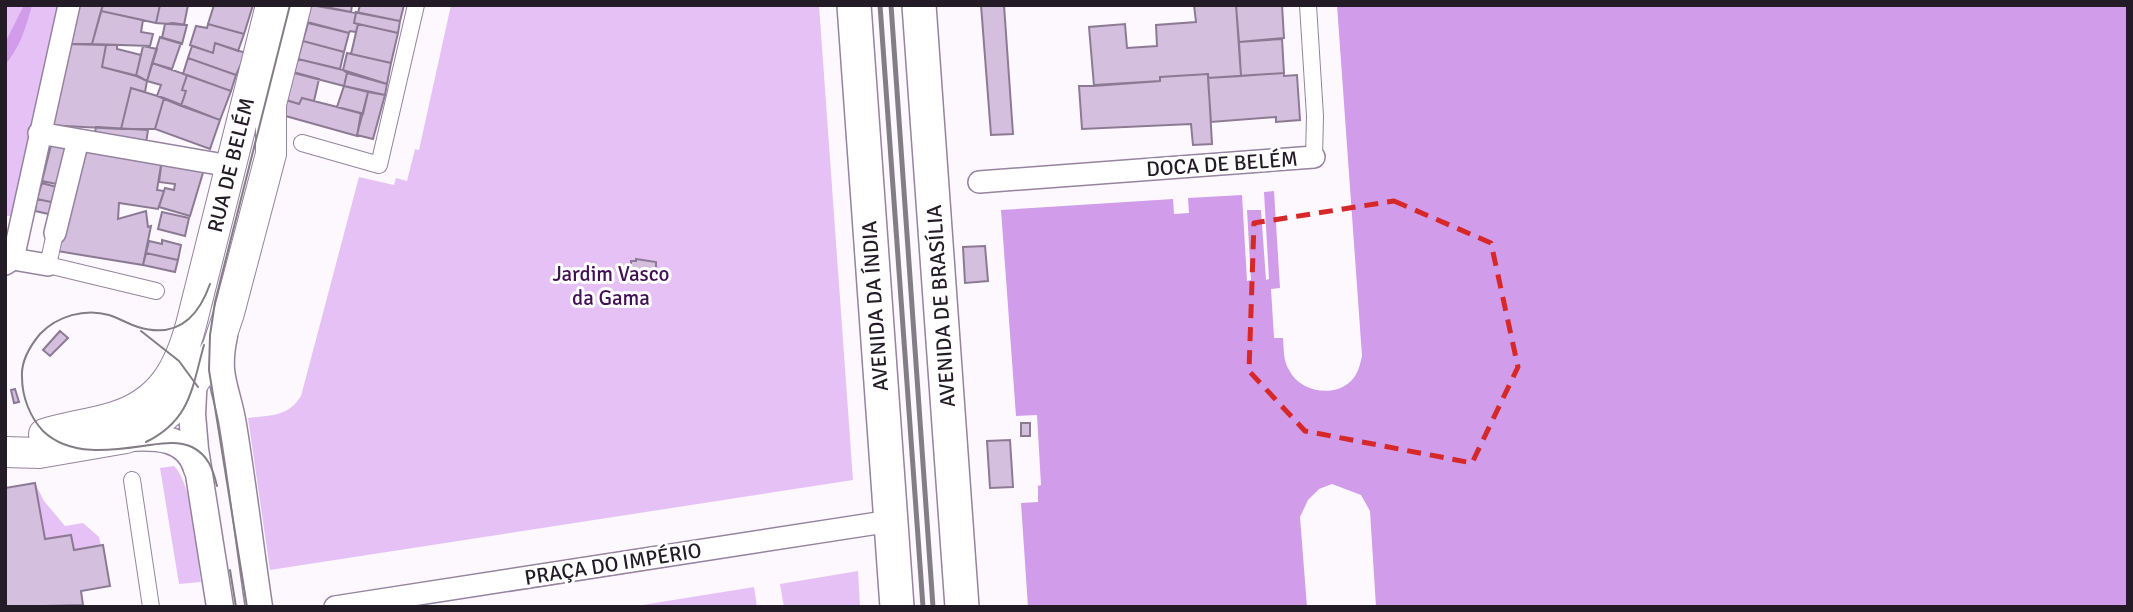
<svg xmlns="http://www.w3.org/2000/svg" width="2133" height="612" font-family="Signika,sans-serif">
<rect width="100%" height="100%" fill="#fcf8fe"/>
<path fill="#e5c1f6" d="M5,5h62l-54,211h-8z
M451,5h368l34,475 -583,90 -22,-152c23,-3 40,-1 53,-22l58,-219 35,8 2,-7 11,3 8,-32 4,1z
M174,466c19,18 23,88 27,116l-22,2 -19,-116z
M35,483l9,18 21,25 18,-3 16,14 2,9 -27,4 -3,-15 -26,4z
M858,571l2,36h-76l-4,-23z
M754,587l3,20h-127z"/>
<path fill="#d19ce9" d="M24,5h8c-6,23 -12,42 -27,60v-22z
M1337,5h791v602h-752l-6,-96 -9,-16 -29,-11 -13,5 -11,11 -8,17 7,90h-279l-7,-104 17,-1v-16l3,-1 -4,-70 -21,1 -15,-206 172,-11 1,15 15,-1 -1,-15 54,-3 5,86 4,-1 -4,-70h14l5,70 3,-1 -5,-87 10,-1 6,97 -9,1 3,49h9c1,11 0,22 6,32 11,22 45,28 62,11 7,-7 9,-16 11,-25z"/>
<path fill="#d4c0de" stroke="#8c7a95" stroke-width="2" d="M75,5h28l-11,39h-28z
M103,5h57l-4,18 -55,-12z
M160,5h28l-4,20 -28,-2z
M214,5h39l-9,29 -36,-10z
M311,5l45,8 -2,10 4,1 -2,8 -6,-1 -1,2 -42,-11z
M316,5h36l-1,7z
M360,5h44l-4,16 -42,-8z
M981,5h23l9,129 -22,1z
M1194,5h42l5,71 -33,2v-4l-48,3v4l-66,5 -5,-59 36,-3 2,24 30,-2 -1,-21 40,-3z
M1236,5h46l2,33 -45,4z
M101,11l42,9 -2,12 12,2 -3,12 -58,-2z
M356,12l44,9 -2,12 -44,-10z
M173,23l14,2 -5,19 -20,-6 3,-14z
M308,23l41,10 -5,19 -41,-11z
M208,24l36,10 -6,17 -23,-8 -2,10 -23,-8 6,-19 11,2z
M358,24l40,9 -7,30 -40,-9z
M160,37l21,6 -9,26 -20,-6z
M1282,39l2,34 -43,3 -2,-34z
M303,41l41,11 -4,17 -42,-10z
M215,43l31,10 -10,22 -48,-17 4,-12 21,7z
M64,44l42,1 -4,22 36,9 9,5 -2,11 -14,-4 -10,41 -75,-4z
M106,45h11v4l24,6 -5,21 -34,-9z
M143,46l14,3 -10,32 -11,-5z
M347,53l44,10 -4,21 -44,-14z
M188,58l48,17 -5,16 -48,-17z
M298,59l45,11 4,3 -3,13 -50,-13z
M152,63l35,12 -5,15 4,1 -5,15 -24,-10 4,-11 -14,-4z
M293,72l26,7 -5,22 -12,-3 -3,6 -13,-4z
M347,73l40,11 -2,11 -41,-9z
M1284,73v3l13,-1 3,45 -24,2v-5l-65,5 -3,-44z
M1208,74l4,70 -19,1 -2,-21 -109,5 -3,-43 81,-5v-4z
M187,75l44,16 -11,29 -39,-14 5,-15 -4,-1z
M344,86l24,6 -5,22 -26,-7z
M131,88l33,10 -9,31h-34z
M368,92l17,3 -12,44 -16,-4z
M164,98l56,22 -10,29 -55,-20z
M302,98l59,15 -4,23 -75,-21 4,-15 13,4z
M96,127l52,3 -2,13 -52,-5z
M51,145l19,4 -9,36 -19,-4z
M79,148l83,11 -5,31 7,1 -6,18 -39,-6 -1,16 28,-8 2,16 3,-1 -8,39 -86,-14z
M162,159l43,7 -15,50 -31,-9 6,-19 9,2 1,-6 -16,-2z
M42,183l18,5 -4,15 -19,-4z
M37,199l19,4 -3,12 -18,-4z
M162,212l27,6 -4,18 -27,-7z
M162,240l19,5 -3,15 -32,-7 3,-12 13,3z
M985,246l3,35 -23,2 -2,-36z
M146,253l32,7 -3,12 -32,-7z
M636,259l20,3v14l-21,1 1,-2h-5v-14h5z
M60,331l8,7 -18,18 -7,-6z
M15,389l4,13 -5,1 -3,-13z
M1021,423h9v13h-9z
M1010,440l3,47 -23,1 -3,-47z
M35,483l10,56 26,-4 3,15 29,-5 7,41 -29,5 2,14 -78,2v-119z"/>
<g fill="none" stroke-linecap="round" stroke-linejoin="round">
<defs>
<path id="pedestrian" d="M1308,5l7,111 -1,41
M302,143l77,22 37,-160
M55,233l-7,32 108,26
M132,480l19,127"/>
<path id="minor" d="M39,133l191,33
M979,182l335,-25
M55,233l23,-93
M13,259l56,-254
M5,264l8,-5 35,6
M335,607l556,-86"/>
<path id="tertiary" d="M224,336c-9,41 3,52 9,89 10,61 17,121 26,182
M194,375l-2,39 3,35 25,158
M126,438c29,-2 62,-2 71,31"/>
<path id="secondary" d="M44,434c23,-7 47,-10 70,-17 47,-14 65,-48 77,-92l80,-320
M5,452l34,1 87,-15 20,-9 14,-9 18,-16 39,-55 12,-36 42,-159v-50l25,-99"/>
<path id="primary" d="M854,5l43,602
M919,5l43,602"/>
</defs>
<use href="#pedestrian" stroke="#96839f" stroke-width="18"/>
<use href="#minor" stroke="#96839f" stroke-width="24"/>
<use href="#tertiary" stroke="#96839f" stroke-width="29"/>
<use href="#secondary" stroke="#96839f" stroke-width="32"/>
<use href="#primary" stroke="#96839f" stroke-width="36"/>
<use href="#pedestrian" stroke="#fff" stroke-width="16"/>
<use href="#minor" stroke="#fff" stroke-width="21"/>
<use href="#tertiary" stroke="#fff" stroke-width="26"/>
<use href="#secondary" stroke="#fff" stroke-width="30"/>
<use href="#primary" stroke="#fff" stroke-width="33"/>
<path stroke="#837d85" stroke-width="2" d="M210,284c-12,34 -33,55 -72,43 -10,-3 -19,-9 -29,-12 -24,-7 -52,1 -69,19 -10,12 -19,28 -18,43 0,20 8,40 21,54 28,27 72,19 107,14 14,-2 29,-4 42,2 16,8 21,22 25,39
M141,331l38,30 19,26
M146,442c45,-22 46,-55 58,-97
M230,570l6,37
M247,607l-38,-237 1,-35 5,-33 75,-297"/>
<path stroke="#837d85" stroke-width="5" d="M880,5l43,602
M891,5l42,602"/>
</g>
<path fill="none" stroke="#d62828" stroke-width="5" stroke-dasharray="14 9" stroke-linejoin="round" d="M1394,201l97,42 27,124 -46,96 -167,-32 -56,-60 5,-148z"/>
<g text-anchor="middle" stroke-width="6" stroke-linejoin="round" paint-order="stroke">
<g font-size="21" fill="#231c26" stroke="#fff">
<text transform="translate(1222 164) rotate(-4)" y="7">DOCA DE BELÉM</text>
<text transform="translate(231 165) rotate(-76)" y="7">RUA DE BELÉM</text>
<text transform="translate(875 306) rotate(-94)" y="7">AVENIDA DA ÍNDIA</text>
<text transform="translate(941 306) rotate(-94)" y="7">AVENIDA DE BRASÍLIA</text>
<text transform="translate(613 564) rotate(-9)" y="7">PRAÇA DO IMPÉRIO</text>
</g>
<g font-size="21" fill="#421055" stroke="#fff">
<text x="611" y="281">Jardim Vasco<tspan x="611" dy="24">da Gama</tspan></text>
</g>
</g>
<rect width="2133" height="612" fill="none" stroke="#231c26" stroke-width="14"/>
</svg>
